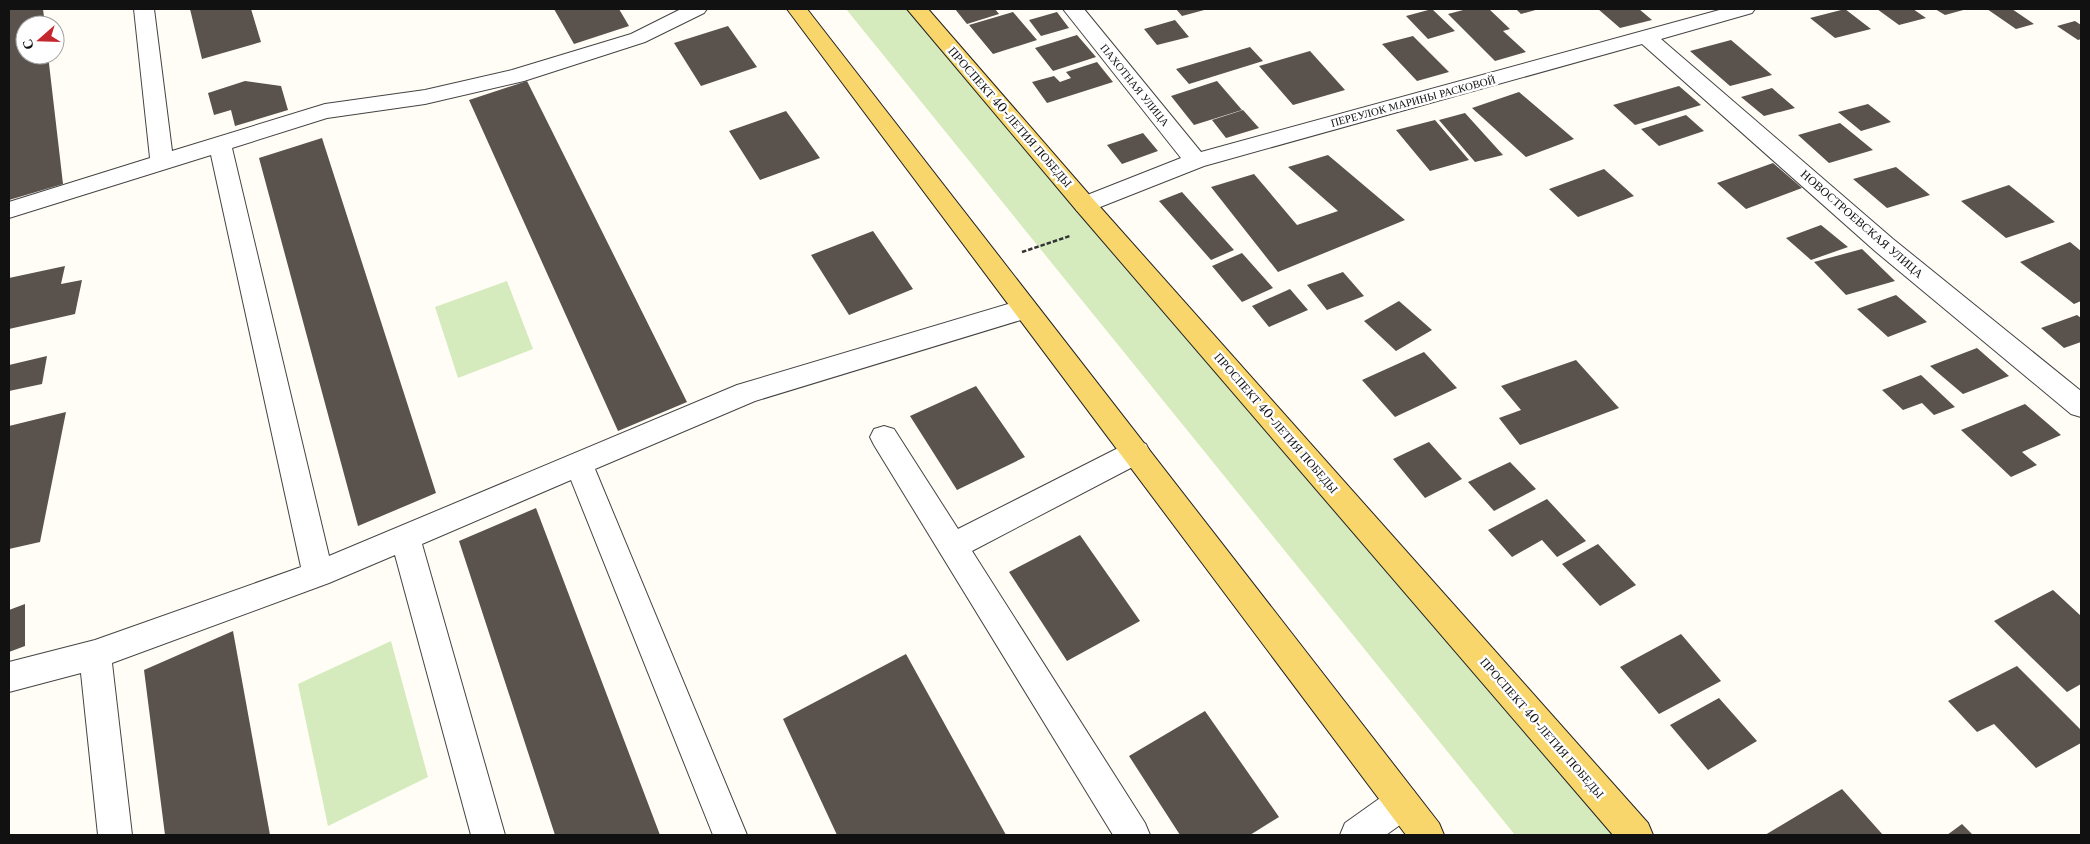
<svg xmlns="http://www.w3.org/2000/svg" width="2090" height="844" font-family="'Libre Baskerville',serif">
<rect width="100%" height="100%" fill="#fffdf5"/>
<path fill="#d5ebbd" d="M846,9h61l711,826h-103z
M507,281l26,68 -75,29 -23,-71z
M391,641l37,136 -100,49 -30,-142z"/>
<path fill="#5a524d" d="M9,9h34l2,16h-20v30h23l15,129 -54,16z
M190,9h61l10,33 -59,17z
M554,9h65l10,17 -55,18z
M955,9h40l4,5 -32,10z
M1176,9h32l-26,7z
M1432,9l23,22 -27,8 -22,-23z
M1467,9h22l21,20 -7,2 23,21 -31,9 -47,-47z
M1516,9h23l-18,5z
M1598,9h41l13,11 -32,8z
M1845,9l26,20 -36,9 -25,-20z
M1877,9h36l13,9 -27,7z
M1935,9h32l-22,6z
M1987,9h25l22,15 -18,5z
M1013,12l24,28 -44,14 -24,-29z
M1057,12l12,16 -28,8 -12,-16z
M1175,20l14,17 -32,8 -13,-16z
M2075,21l6,4v14l-3,1 -21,-14z
M728,26l29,41 -56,19 -27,-43z
M1077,35l19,22 -43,14 -18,-23z
M1413,36l36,36 -32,9 -35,-37z
M1731,40l41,35 -42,11 -40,-35z
M1250,47l13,14 -74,23 -13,-15z
M1310,51l35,39 -52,15 -34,-39z
M1097,62l16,20 -66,21 -15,-21 22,-6 6,6 11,-4 -5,-6z
M245,81l36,5 7,24 -53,16 -4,-16 -17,5 -6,-22z
M527,81l160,321 -69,29 -149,-331z
M1217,81l25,29 -48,15 -23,-29z
M1679,86l22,19 -66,20 -22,-20z
M1772,88l23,20 -31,8 -23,-19z
M1519,92l55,47 -48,18 -54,-49z
M1868,104l23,18 -30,9 -23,-19z
M1243,110l16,18 -33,10 -14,-18z
M786,111l34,47 -60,22 -31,-49z
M1465,113l38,42 -28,7 -36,-42z
M1686,115l18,16 -45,15 -18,-17z
M1435,120l34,40 -39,11 -34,-41z
M1840,123l33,27 -44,13 -31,-28z
M1143,133l15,18 -36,13 -15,-19z
M322,138l114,355 -78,33 -99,-368z
M1328,155l77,65 -127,52 -67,-85 43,-13 43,51 41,-14 -50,-44z
M1773,163l29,25 -56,21 -29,-26z
M1896,167l34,28 -43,13 -34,-29z
M1604,169l30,27 -56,21 -29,-28z
M2009,185l46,37 -49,16 -45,-37z
M1182,192l52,58 -23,10 -52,-59z
M1821,225l27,22 -37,13 -25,-22z
M873,231l40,58 -64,26 -38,-60z
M2070,242l11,9v50l-7,3 -54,-42z
M1862,249l33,32 -49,14 -32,-33z
M1242,253l31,35 -31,14 -30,-36z
M65,266l-4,18 21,-4 -7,34 -66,15v-51z
M1343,272l21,24 -37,14 -20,-25z
M1290,289l18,21 -39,17 -17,-21z
M1896,295l31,27 -39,15 -31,-28z
M1399,301l33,29 -36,21 -32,-30z
M2077,315l4,3v24l-17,6 -23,-20z
M1977,348l32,28 -46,18 -33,-28z
M1424,352l33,36 -62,29 -33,-37z
M47,356l-5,28 -33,7v-26z
M1576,360l43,48 -99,37 -21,-27 22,-8 -20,-24z
M1921,375l34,32 -21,8 -12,-12 -19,7 -21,-20z
M976,386l49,71 -68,33 -47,-74z
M2025,404l36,31 -39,17 15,13 -26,12 -50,-47z
M66,412l-26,130 -31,7v-123z
M1429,442l33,37 -37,19 -32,-39z
M1510,462l26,27 -42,22 -26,-29z
M1547,499l39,42 -29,16 -15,-17 -30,17 -24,-27z
M536,508l124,327h-105l-96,-294z
M1080,535l60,86 -73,40 -58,-89z
M1598,544l38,41 -36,21 -38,-42z
M2053,590l28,26v68l-14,8 -73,-71z
M25,604v42l-16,6v-42z
M233,631l37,204h-105l-21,-165z
M1681,634l40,47 -62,33 -39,-47z
M906,654l100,181h-169l-54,-116z
M2017,666l64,64v13l-45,25 -42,-44 -17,8 -29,-31z
M1719,698l38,43 -49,29 -38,-45z
M1205,711l74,106 -29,18h-70l-51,-79z
M1842,789l41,46h-118z
M1962,824l11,11h-26z"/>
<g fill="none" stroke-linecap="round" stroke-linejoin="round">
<defs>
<path id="minor" d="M134,9h20l18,142 153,-47 100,-14 87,-20 119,-36 50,-25h26l-3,4 -59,29 -121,39 -99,23 -98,14 -95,30 97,408 408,-171 288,-86 9,3 4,7 -4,7 -279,85 -160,68 152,366h-34l-142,-355 -149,64 83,291h-34l-76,-280 -66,28 -217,80 20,172h-34l-17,-162 -72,19v-30l86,-22 206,-73 -90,-412 -202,63v-16l141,-44z
M1063,9h21l117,143 522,-143h32l-3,4 -91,26 232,200 188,152v26l-10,-3 -196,-163 -233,-207 -438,122 -119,47 -8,-2 -4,-6 4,-6 104,-41z
M884,426l10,3 64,100 168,-85 10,-4 10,4 4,8 -4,8 -174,91 173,272 5,12h-37l-239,-390 -4,-8 4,-8z
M1402,786l12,5 5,12 -5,12 -28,20h-46l5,-12 45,-32z"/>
<path id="major" d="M787,9h20l632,814 5,12h-38z
M907,9h21l165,190 555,624 5,12h-40l-536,-624z"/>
</defs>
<use href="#minor" stroke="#444" stroke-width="2"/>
<use href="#major" stroke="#222" stroke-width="2"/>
<path stroke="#333" stroke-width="2.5" stroke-dasharray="4.5 2" stroke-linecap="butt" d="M1022,252l48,-16"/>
<use href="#minor" fill="#fff" fill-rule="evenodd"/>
<use href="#major" fill="#f9d66b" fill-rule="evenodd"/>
</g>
<g text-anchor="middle" stroke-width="5" stroke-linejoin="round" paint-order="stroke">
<g font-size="11" fill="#111" stroke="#fff">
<text transform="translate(1135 85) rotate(51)" y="4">ПАХОТНАЯ УЛИЦА</text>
<text transform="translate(1413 101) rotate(-15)" y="4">ПЕРЕУЛОК МАРИНЫ РАСКОВОЙ</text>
</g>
<g font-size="12" fill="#111" stroke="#fff">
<text transform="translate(1010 117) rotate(49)" y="4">ПРОСПЕКТ 40-ЛЕТИЯ ПОБЕДЫ</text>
<text transform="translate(1862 224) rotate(41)" y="4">НОВОСТРОЕВСКАЯ УЛИЦА</text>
<text transform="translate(1276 423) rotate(49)" y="4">ПРОСПЕКТ 40-ЛЕТИЯ ПОБЕДЫ</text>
<text transform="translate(1542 728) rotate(49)" y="4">ПРОСПЕКТ 40-ЛЕТИЯ ПОБЕДЫ</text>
</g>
</g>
<rect width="2090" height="844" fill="none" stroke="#111111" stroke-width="20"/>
<g transform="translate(40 40) rotate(250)"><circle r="24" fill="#ffffff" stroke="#a0a0a0"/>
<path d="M0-4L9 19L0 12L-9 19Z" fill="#c4262e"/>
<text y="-8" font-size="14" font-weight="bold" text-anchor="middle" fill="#111111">С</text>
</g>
</svg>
